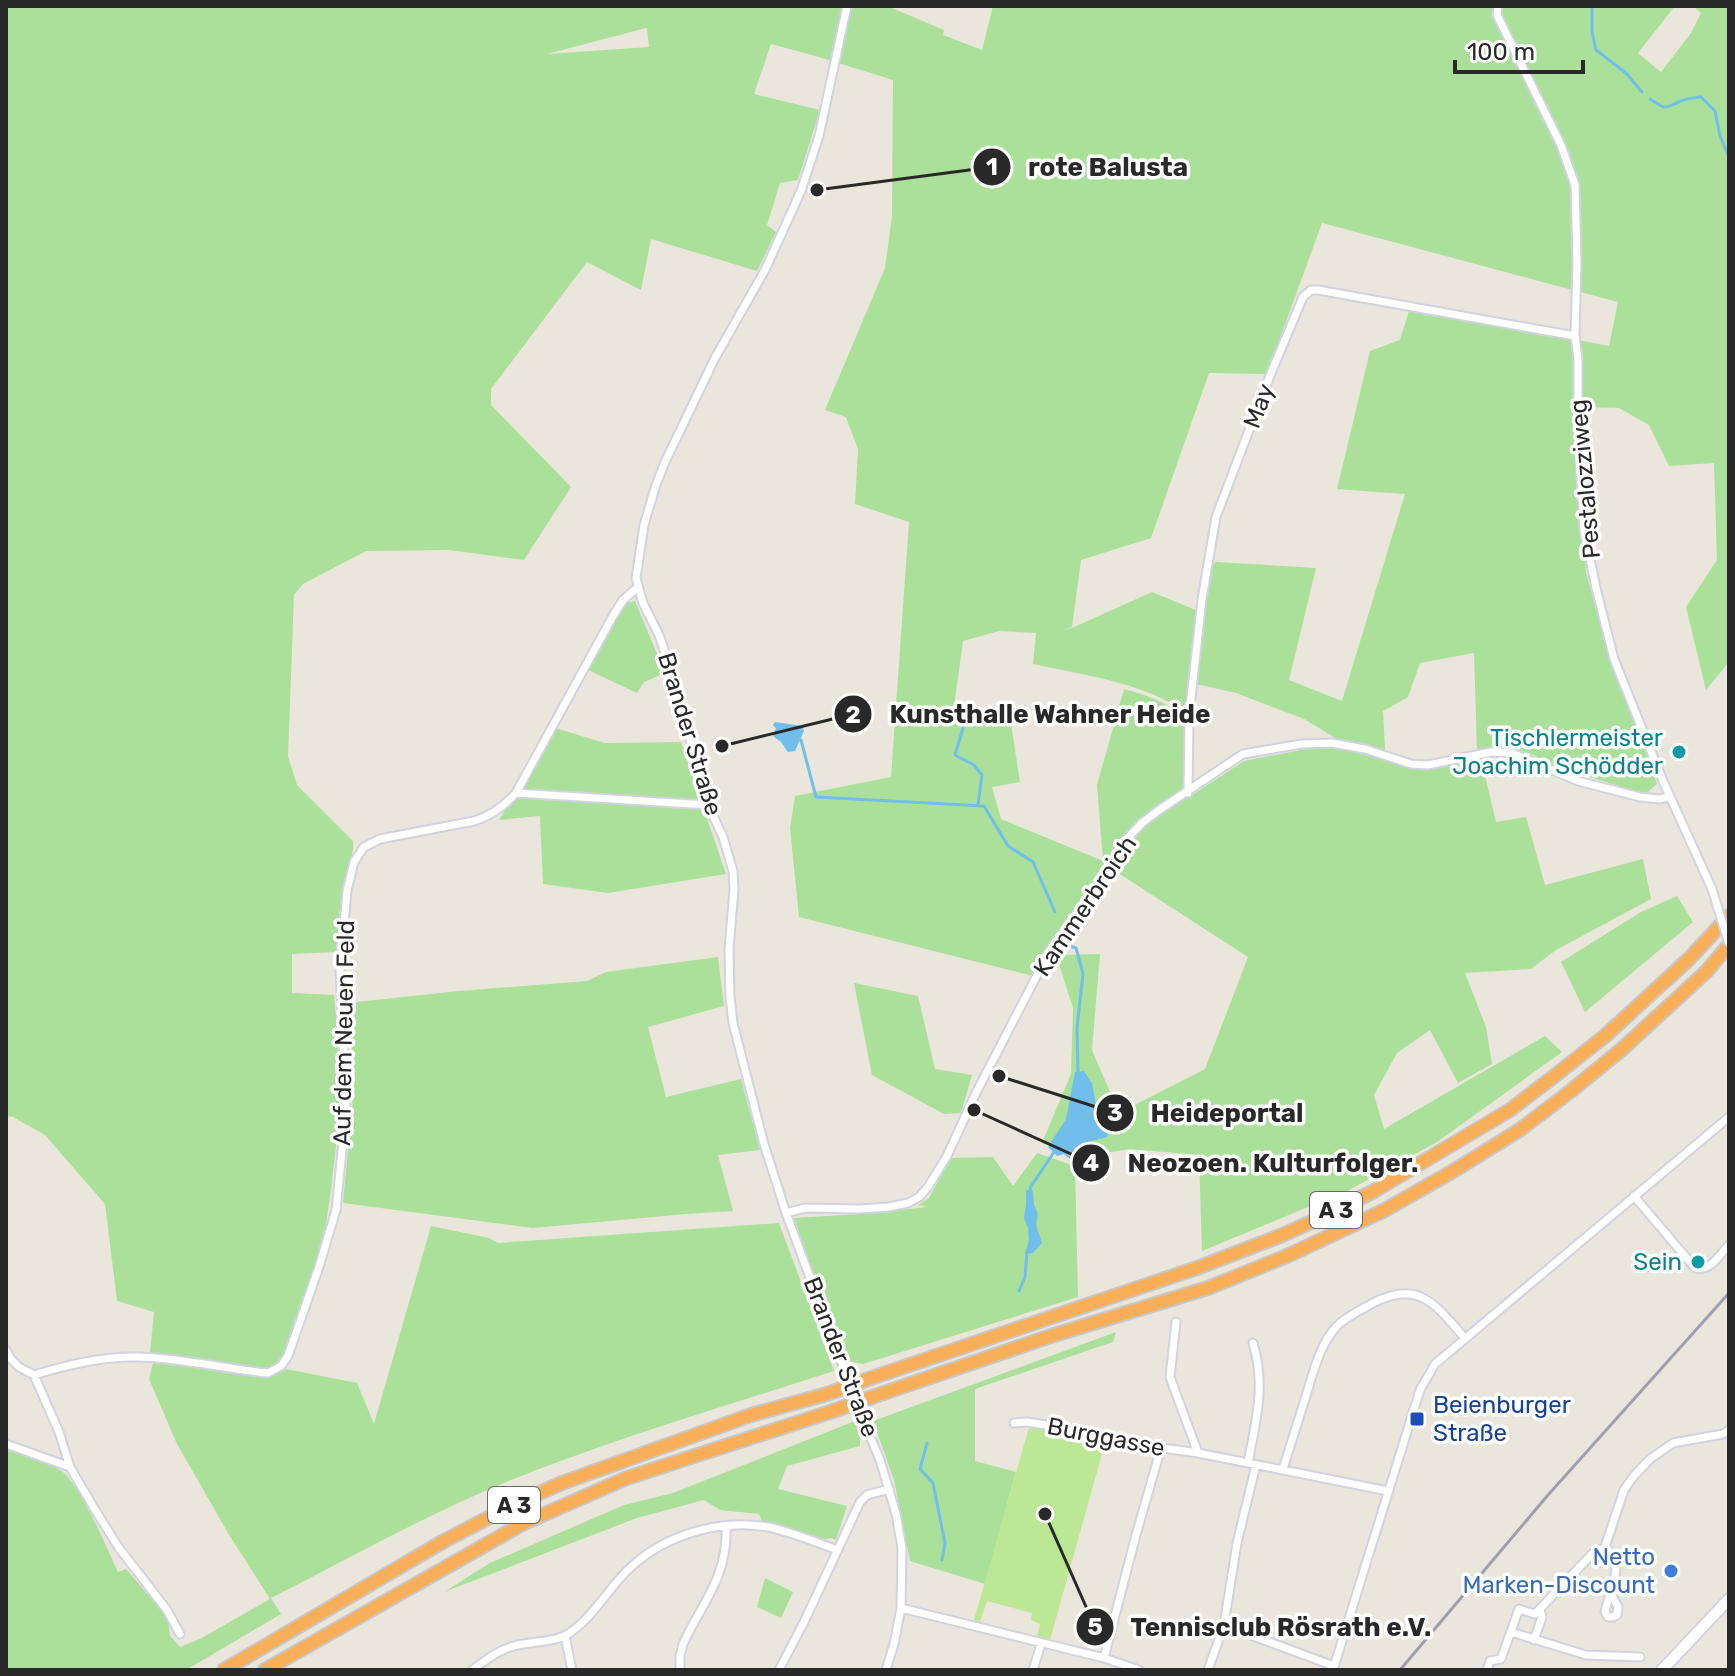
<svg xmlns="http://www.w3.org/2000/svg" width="1735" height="1676" font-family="Rubik,sans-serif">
<rect width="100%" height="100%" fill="#ebe6db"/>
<path fill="#aae099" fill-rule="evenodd" d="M6,6h881l57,24 -1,5 39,15 11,-44h682l-37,47 23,19 30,-39 10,-20 -8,-7h36v656l-23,28 -20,-83 31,-47 -3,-97 -45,3 -20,-41 -30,-17 -43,-1 10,166 25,87 30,77 16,47 -12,10 -88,-27 -28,-14 -24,-6 -28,4 -3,-98 -54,10 -12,34 -25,14 2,39 -48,-11 -33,-20 -68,-26 -40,-9 15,-117 5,-5 100,6 -27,112 53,21 63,-207 -68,-5 33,-138 30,-11 10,-32 199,38 9,-44 -296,-79 -55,151 -58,-1 -58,165 -70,22 -9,67 -10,3 10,-2 80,-36 46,19 -6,50 -7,44 -5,3c-46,-27 -96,-33 -147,-44l3,-31 -37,-2 -36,10 -9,66 55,4 11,71 -28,5 9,32 102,42 -6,-76 27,-96c21,6 47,13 60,32l8,74 52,-34 72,-14h21l27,5 46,15 43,-1 28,-7 15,63 30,-5 19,68 98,-26 8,40 -95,51 -25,19 -66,4 21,54 6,37 -34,19 -28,-53 -33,23 -23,42 10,34 161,-93 17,16 -125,90 -88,48 -147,61 -3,-96 -69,-6 -54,9 -34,-15 29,-69 2,-66 -17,-53 44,-1 -8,96 27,63 86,-44 43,-112 -136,-88 -4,-4 -75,111 -234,-59 -9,-89 5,-32 96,-19 18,-255 -54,-18 3,-55 -12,-32 -21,-7 60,-142 7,-52 1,-136 -74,-23 -48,-13 -17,50 66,16 -22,70 -18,3 -13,42 9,7 -19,39 -106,-32 -10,51 -54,-28 -96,127v16l80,82 -47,73 -75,-10 -83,1 -63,33 -9,11 -6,161 9,29 56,56c2,16 -9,34 -11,51 -3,20 -4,40 -6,60l-44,2v39l42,2 7,77 -3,58 -7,59 -6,42 -30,101 -8,19 -6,9 -13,8 -18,1 -100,-16 4,-41 -37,-11 -12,-97 -60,-69 -32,-18 -7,-1zM647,28l2,19 -102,7 99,-26z
M635,601l30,72 -21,9 -7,11 -49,-23 35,-66z
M555,728l50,15 76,-1 45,132 -118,19 -65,-9 -3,-68 -41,4z
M1677,896l16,26 -108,90 -24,-50 80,-50z
M718,957l6,49 -76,21 18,70 75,-18 19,71 -42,5 15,56 -47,3 -153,14 -190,-25 12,-128 -8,-72 112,-12 128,-10 19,-9z
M854,983l64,13 17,73 37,6 -11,38 -17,1 -72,-39z
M1037,1153l38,13 3,131 -215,67 -16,-3 -40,-104 -13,-39 67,-4 66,-7 -9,-2 11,-7 22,-40 42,-1 20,29z
M779,1223l55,148c-108,35 -217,67 -323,109 -82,33 -161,78 -240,118l10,16 -95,56h-180v-220c19,6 42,10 58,23 18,16 43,75 54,99l8,-3 42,49 2,18 10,11 20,-8 70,-40 -42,-66 -51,-89 -28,-65 4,-16 108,12 12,-1 13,-5 71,14 17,41 57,-198 58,12 9,5z
M1116,1332l-3,10 -138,47v72l41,11 -31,112 -75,-23 -16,-81 -21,-59z
M855,1421l5,16v9l-73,20 -9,23 69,17 -11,34 -5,-2 -6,1 -63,-18 -3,-7 -39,-4 -16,-10 -67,18 -193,74 46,-29 134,-58 49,-12z
M765,1578l28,14 -12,26 -24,-11z"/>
<path fill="#bce795" d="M1030,1424l75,19 -55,197 -13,-4 3,-12 -9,-4 1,-7 -45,-12 -7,21 -6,-2z"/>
<path fill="#71beea" d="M775,722l27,4 2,5 -9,20 -7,1 -7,-10 -8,-6 3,-8 -3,-3z
M1084,1071l8,12 5,27 6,12 7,7 -3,8 -19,5 -18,17 -6,-5 -7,2 -9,-9 18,-28 9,-47z
M1026,1190l7,1 1,14 4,9 -2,11 6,18 -9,10 -8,1 4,-14 -1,-12 -4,-10 2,-13z"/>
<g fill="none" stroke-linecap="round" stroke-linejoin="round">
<path stroke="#71beea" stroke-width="3" d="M1592,6v26l4,18 30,23 16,19
M1650,99c18,12 13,9 31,2 6,-3 14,-3 20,-4l14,14 5,25 9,21
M964,725l-9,30 19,10 8,10 -4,30
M801,740l15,57 168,9 24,40 25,16 22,50
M1064,944l12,4 7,26 -6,54 1,46
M1031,1194l-1,-6 26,-39
M1019,1291l6,-14 2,-25
M927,1443l-7,26 13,14 12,60 -3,17"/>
<defs>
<path id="minor" d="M847,6l-28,130 -18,55 -36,79 -50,88 -50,104 -9,23 -12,40 -8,53 7,25 16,32 11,32 38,138 15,32 10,34 1,19 -5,59 1,48 3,26 31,121 22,69 77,207 17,40 16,54 6,34 -1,60 -7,36 -8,26
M1498,6l-1,9 64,130 14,40 2,77 -2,74 3,23v60l6,111 12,58 18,71 49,122 49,108
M516,793l192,12
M1188,793l1,-77 13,-117 14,-82 53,-139 34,-81 8,-7h7l257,46
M1634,1196l61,72c16,4 24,-13 34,-23
M786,1213l19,-5 54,1 30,-2 19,-4 11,-6 9,-10 19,-31 29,-63 73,-141 47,-65 29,-46 17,-18 17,-13 84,-56 59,-10 30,-1 33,6 46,15 17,1 63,-13 21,1 66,28 62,16 19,2 11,-2
M1176,1322l-6,55 28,76
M6,1350l4,8 9,9 15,8 25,57 11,35 24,41 25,40 48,62 13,24
M34,1375c32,-10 70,-19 104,-18 44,1 87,12 130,16l13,-7 7,-10 31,-89 17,-57 10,-99 -6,-142 7,-78 7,-29 10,-15 16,-8 94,-18c17,-5 30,-15 42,-28l98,-179 9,-14 15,-13
M1014,1423l13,-1 19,3 60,15 92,13 190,38
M6,1444l64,23
M1248,1463c8,-43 18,-77 5,-120
M1283,1469c7,-23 15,-47 22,-70 8,-25 14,-54 32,-73 10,-10 24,-16 36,-23 47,-24 62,2 92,35
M1605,1547c22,18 4,43 0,65l3,5h5l4,-2 1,-8 -7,-14
M901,1608l203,50 35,12
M1224,1625l110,41
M1511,1632l75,23 54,2
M565,1636l7,34
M1534,1640l8,-23 -2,-7
M1104,1658l32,-123 25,-87
M472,1670c13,-9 26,-20 42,-24 17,-5 39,-3 54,-12 26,-17 40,-46 63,-67 36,-33 89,-48 137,-40 24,5 47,15 70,23
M680,1670v-14l3,-12c20,-43 45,-67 43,-118
M779,1670l26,-50 55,-118 7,-7 22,-6
M1033,1670l8,-26
M1208,1670l16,-45 13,-82 19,-78
M1333,1670l87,-280 15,-26 294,-247
M1487,1670l3,-9 11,-2 18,-50 16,5 57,-60 13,-7 19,-57 9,-13 17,-18 23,-16 50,-9 6,-4"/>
<path id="secondary" d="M1662,1670l67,-71"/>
<path id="motorway" d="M871,1378l326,-110 83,-32 45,-20 49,-25 136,-81 47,-36 48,-38 84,-77 40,-43
M878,1395l176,-60 154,-47 79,-32 98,-46 70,-40 66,-41 51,-39 49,-40 85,-78 23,-27
M224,1670l220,-129 67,-35 51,-23 189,-68 76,-21
M265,1670l259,-147 103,-45 206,-67"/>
</defs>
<use href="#minor" stroke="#d1d2e2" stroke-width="11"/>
<use href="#secondary" stroke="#d1d2e2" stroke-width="14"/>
<use href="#motorway" stroke="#c7c7c7" stroke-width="16"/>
<use href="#minor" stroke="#fff" stroke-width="7"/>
<use href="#secondary" stroke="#fff" stroke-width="10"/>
<use href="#motorway" stroke="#f9ae59" stroke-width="12"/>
<path stroke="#9e9fb3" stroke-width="3" d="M1400,1670l148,-175 181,-202"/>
<defs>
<path id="minor-bridge" d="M1712,889l17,55"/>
<path id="motorway-bridge" d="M827,1394l44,-16
M833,1411l45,-16"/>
</defs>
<use href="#minor-bridge" stroke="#d1d2e2" stroke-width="11" stroke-linecap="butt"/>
<use href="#motorway-bridge" stroke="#c7c7c7" stroke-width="16" stroke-linecap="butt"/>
<use href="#minor-bridge" stroke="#fff" stroke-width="7"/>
<use href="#motorway-bridge" stroke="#f9ae59" stroke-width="12"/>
</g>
<g fill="#0f9aa8" stroke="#fff" stroke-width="3">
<circle cx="1679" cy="752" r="8"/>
<circle cx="1698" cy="1262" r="8"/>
</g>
<rect fill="#1a4fb4" stroke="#fff" stroke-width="3" x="1409" y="1411" width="16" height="16" rx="4"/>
<circle fill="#3f7fe0" stroke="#fff" stroke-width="3" cx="1671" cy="1571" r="8"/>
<g text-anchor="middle" stroke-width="7" stroke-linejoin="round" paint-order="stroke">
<g fill="#fff" stroke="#696969" stroke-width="2">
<rect x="1310" y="1192" width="52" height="36" rx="6"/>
<rect x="488" y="1487" width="52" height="36" rx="6"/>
</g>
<g font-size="22" font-weight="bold" fill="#292929">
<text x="1336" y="1218">A 3</text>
<text x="514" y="1513">A 3</text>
</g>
<g font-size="24" fill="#292929" stroke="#fff">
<text transform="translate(1259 406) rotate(-69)" y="8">May</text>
<text transform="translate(1585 479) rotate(-95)" y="8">Pestalozziweg</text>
<text transform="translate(690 734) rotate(73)" y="8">Brander Straße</text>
<text transform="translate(1085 906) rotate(-56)" y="8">Kammerbroich</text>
<text transform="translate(344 1033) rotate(-89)" y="8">Auf dem Neuen Feld</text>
<text transform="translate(841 1357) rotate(69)" y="8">Brander Straße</text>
<text transform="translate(1106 1437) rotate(11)" y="8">Burggasse</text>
</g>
<g font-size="24" fill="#0d838f" stroke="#fff" text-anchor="end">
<text x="1663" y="746">Tischlermeister<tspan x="1663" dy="28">Joachim Schödder</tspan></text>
<text x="1682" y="1270">Sein</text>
</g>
<g font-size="24" fill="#164399" stroke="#fff" text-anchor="start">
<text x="1433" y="1413">Beienburger<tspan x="1433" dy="28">Straße</tspan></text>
</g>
<g font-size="24" fill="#366cbe" stroke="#fff" text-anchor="end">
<text x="1655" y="1565">Netto<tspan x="1655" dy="28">Marken-Discount</tspan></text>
</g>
</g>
<path fill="none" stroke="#292929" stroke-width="3" d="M817 190L992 167M722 746L853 714M999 1076L1115 1113M974 1110L1091 1163M1045 1514L1095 1627"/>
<g fill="#292929" stroke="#fff" stroke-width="3">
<circle cx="817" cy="190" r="8"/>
<circle cx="722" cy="746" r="8"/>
<circle cx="999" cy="1076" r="8"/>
<circle cx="974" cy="1110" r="8"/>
<circle cx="1045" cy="1514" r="8"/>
<circle cx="992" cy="167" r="20"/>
<circle cx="853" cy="714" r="20"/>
<circle cx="1115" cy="1113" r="20"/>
<circle cx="1091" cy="1163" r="20"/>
<circle cx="1095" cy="1627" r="20"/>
</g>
<g font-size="24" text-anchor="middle" font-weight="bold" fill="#fff">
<text x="992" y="175">1</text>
<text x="853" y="723">2</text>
<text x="1115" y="1121">3</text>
<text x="1091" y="1171">4</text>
<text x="1095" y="1635">5</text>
</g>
<g font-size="26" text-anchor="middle" font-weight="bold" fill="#292929" stroke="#fff" stroke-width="7" stroke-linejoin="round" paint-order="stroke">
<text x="1108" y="176">rote Balusta</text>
<text x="1050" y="723">Kunsthalle Wahner Heide</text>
<text x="1227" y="1122">Heideportal</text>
<text x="1273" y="1172">Neozoen. Kulturfolger.</text>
<text x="1281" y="1636">Tennisclub Rösrath e.V.</text>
</g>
<rect width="1735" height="1676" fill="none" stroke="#292929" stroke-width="16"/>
<path d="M1455 60v12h128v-12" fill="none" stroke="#292929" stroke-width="4"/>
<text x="1467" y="60" font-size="24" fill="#292929" stroke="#ffffff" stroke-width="6" paint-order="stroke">100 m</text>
</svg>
